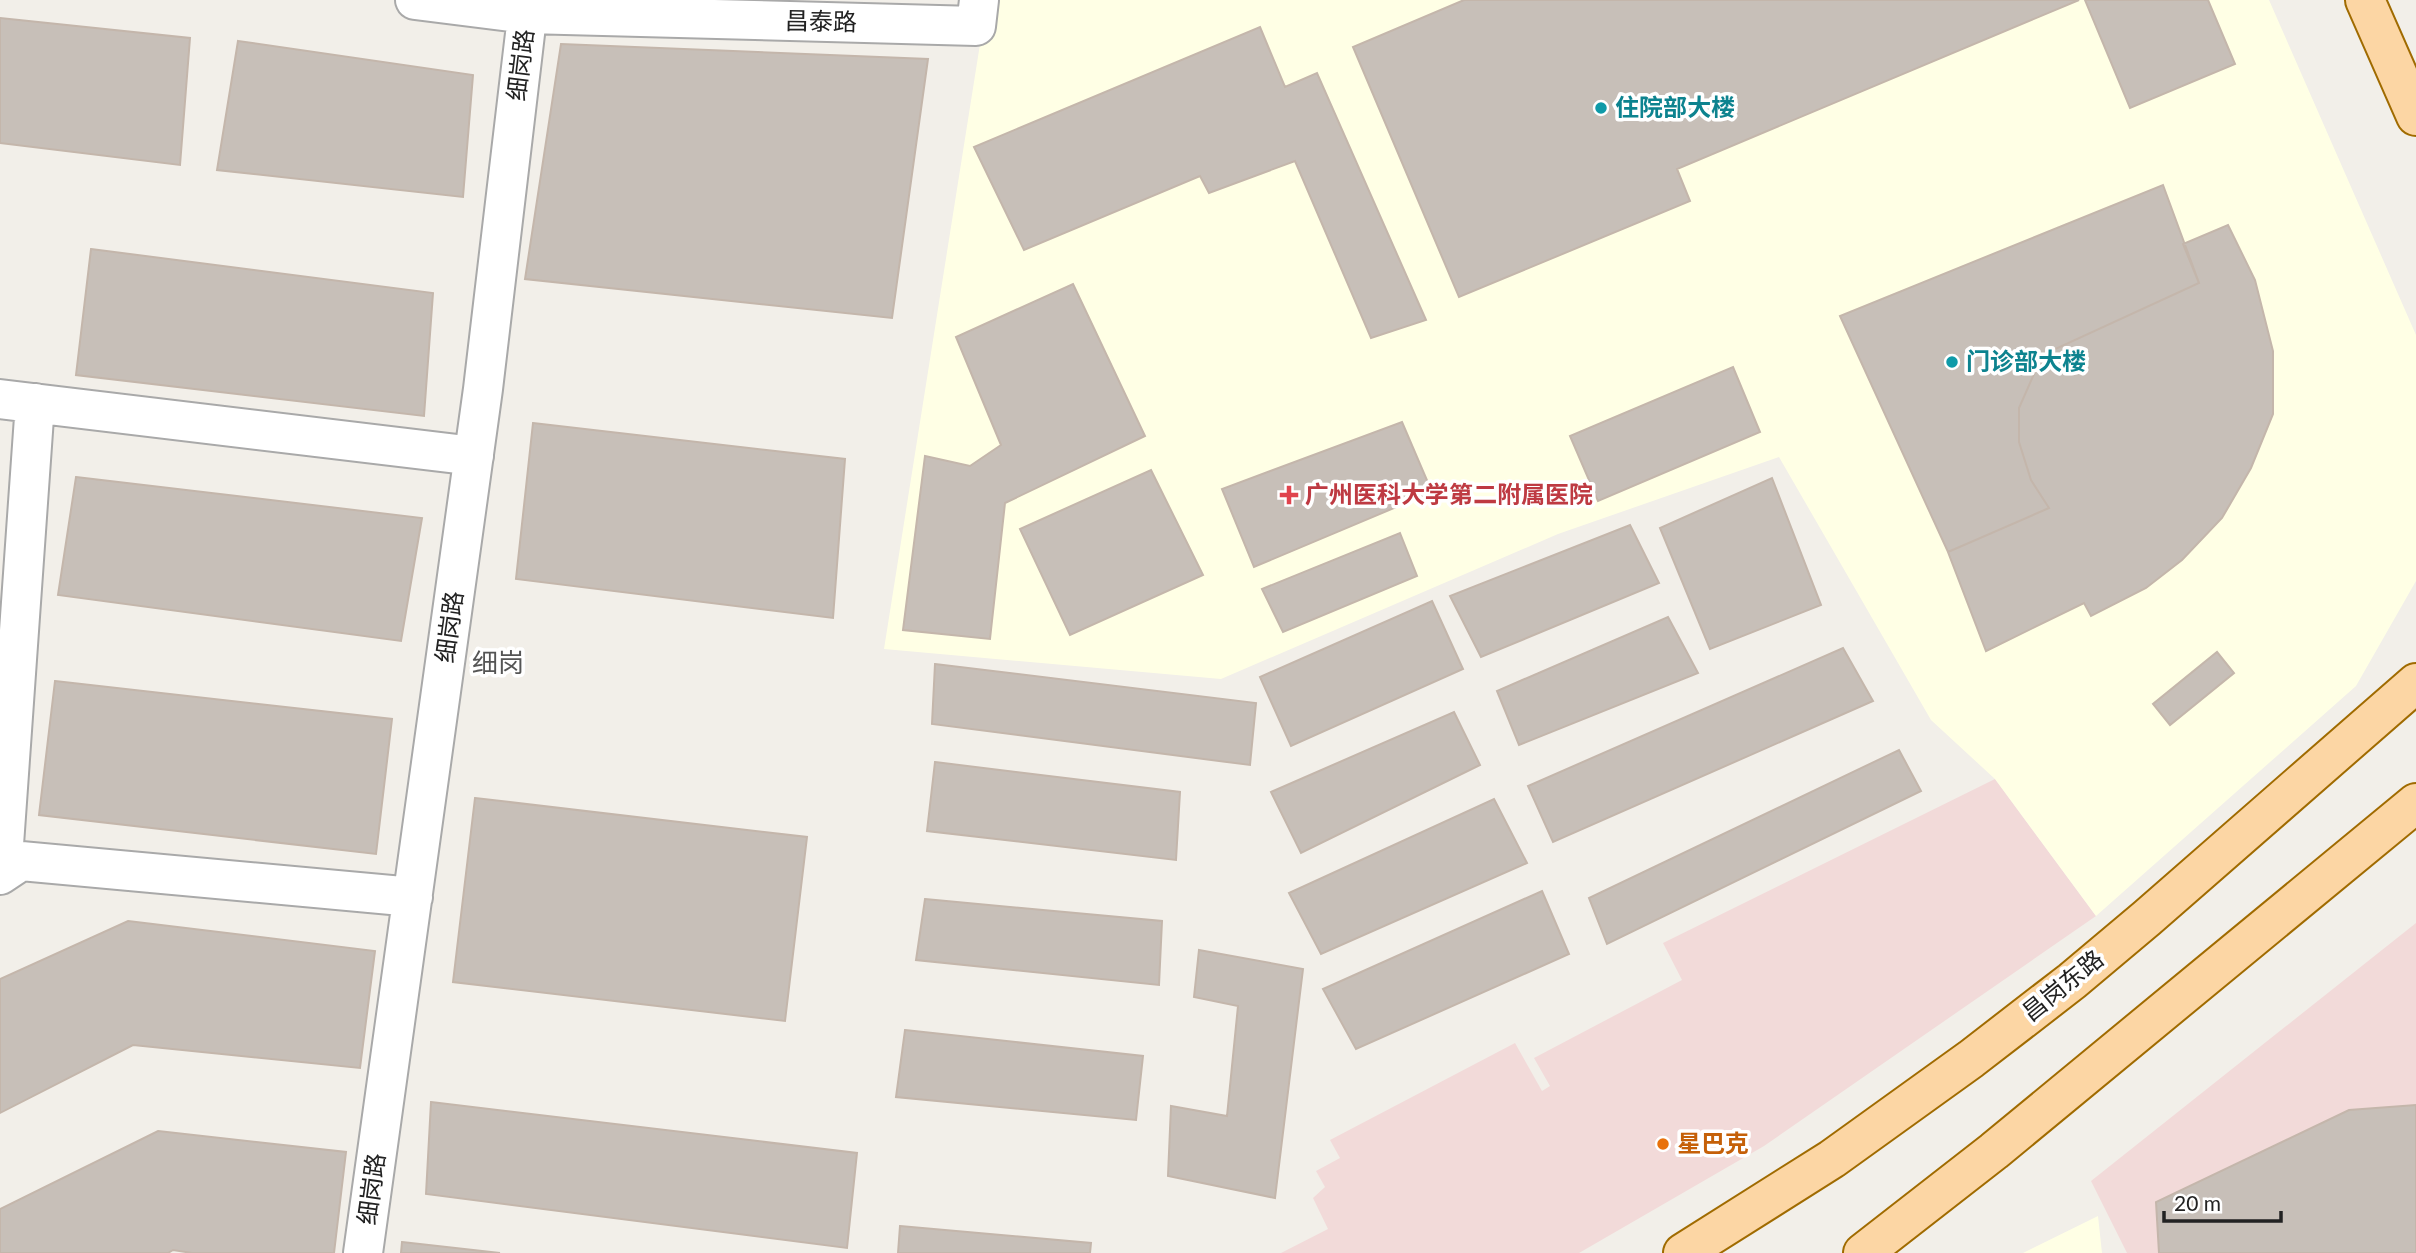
<svg xmlns="http://www.w3.org/2000/svg" width="2416" height="1253" font-family="Lato,'Noto Sans SC',sans-serif">
<rect width="100%" height="100%" fill="#f2efe9"/>
<path fill="#f2dad9" d="M1995,779l101,137 -332,230 -185,107h-298l47,-24 -15,-31 12,-11 -9,-16 24,-13 -10,-18 185,-97 27,48 8,-5 -16,-28 148,-78 -19,-37z
M2416,923v330h-289l-36,-72z"/>
<path fill="#ffffe5" d="M987,0h1282l147,335v246l-60,105 -260,230 -101,-137 -64,-59 -152,-263 -221,77 -337,145 -337,-30z
M2098,1216l4,37h-79z"/>
<path fill="#c7bfb8" stroke="#c4b6ab" stroke-width="2" d="M1464,0h615l-402,169 13,32 -231,96 -106,-250z
M2085,0h123l27,64 -105,44z
M0,18l190,20 -10,127 -180,-22z
M1260,27l25,60 32,-14 109,247 -55,18 -76,-177 -86,32 -9,-17 -176,74 -50,-103z
M238,41l235,34 -10,122 -246,-27z
M561,44l367,15 -36,259 -367,-39z
M2163,185l36,98 -146,67 -19,24 -15,34v34l12,38 18,28 -101,44 -108,-236z
M2228,225l27,55 18,71v63l-22,54 -29,50 -40,42 -36,28 -55,28 -7,-13 -98,48 -38,-99 101,-44 -18,-28 -12,-38v-34l15,-34 19,-24 146,-67 -16,-39z
M91,249l342,44 -9,123 -348,-41z
M1073,284l72,152 -140,67 -15,136 -87,-9 22,-174 45,10 31,-21 -45,-108z
M1733,367l27,65 -162,69 -28,-65z
M1402,422l30,70 -178,75 -32,-78z
M533,423l312,36 -12,159 -317,-39z
M1151,470l52,105 -133,60 -50,-106z
M76,477l346,41 -21,123 -343,-46z
M1772,478l49,127 -111,44 -50,-121z
M1630,525l29,58 -178,74 -31,-61z
M1400,533l17,43 -134,56 -21,-43z
M1432,601l31,68 -172,77 -31,-69z
M1668,617l30,56 -179,72 -22,-54z
M1843,648l30,53 -320,141 -25,-56z
M2217,652l17,21 -64,52 -17,-21z
M935,664l321,39 -6,62 -318,-41z
M55,681l337,38 -16,135 -337,-39z
M1454,712l26,53 -179,88 -30,-61z
M1899,750l22,41 -314,153 -18,-46z
M935,762l245,30 -4,68 -249,-29z
M475,798l332,39 -22,184 -332,-39z
M1494,799l33,64 -206,91 -32,-61z
M1542,891l27,63 -213,95 -33,-60z
M925,899l237,22 -3,64 -243,-25z
M128,921l247,30 -15,117 -227,-23 -133,68v-134z
M1199,950l104,19 -28,229 -107,-22 3,-70 56,10 11,-110 -44,-9z
M905,1030l238,26 -7,64 -240,-23z
M431,1102l426,51 -10,95 -421,-54z
M2416,1105v148h-257l-3,-51 193,-92z
M158,1131l188,21 -12,101h-142l-19,-3 -5,3h-168v-44z
M900,1226l191,17 -1,10h-192z
M402,1242l98,11h-99z"/>
<g fill="none" stroke-linecap="round" stroke-linejoin="round">
<defs>
<path id="minor" d="M415,0l112,14 449,12 3,-26
M0,399l474,57
M2,873l33,-470
M0,875l21,-14 392,36
M363,1253l120,-864 46,-389"/>
<path id="major" d="M2365,0l51,116
M1683,1253l149,-94 139,-100 101,-78 75,-63 269,-235
M1863,1253l131,-102 422,-348"/>
</defs>
<use href="#minor" stroke="#a9a9a9" stroke-width="42"/>
<use href="#major" stroke="#a06b00" stroke-width="42"/>
<use href="#minor" stroke="#fff" stroke-width="38"/>
<use href="#major" stroke="#fcd6a4" stroke-width="38"/>
</g>
<g fill="#0f9aa8" stroke="#fff" stroke-width="2.5">
<circle cx="1601" cy="108" r="7"/>
<circle cx="1952" cy="362" r="7"/>
</g>
<path fill="#e0444e" stroke="#fff" stroke-width="2.5" d="M1285.5 484.5h7v7h7v7h-7v7h-7v-7h-7v-7h7z"/>
<circle fill="#e8710a" stroke="#fff" stroke-width="2.5" cx="1663" cy="1144" r="7"/>
<g text-anchor="middle" stroke-width="7" stroke-linejoin="round" paint-order="stroke">
<g font-size="24" fill="#222" stroke="#fff">
<text transform="translate(821 22) rotate(1)" y="8">昌泰路</text>
<text transform="translate(521 65) rotate(-83)" y="8">细岗路</text>
<text transform="translate(450 627) rotate(-82)" y="8">细岗路</text>
<text transform="translate(2063 986) rotate(-39)" y="8">昌岗东路</text>
<text transform="translate(372 1189) rotate(-82)" y="8">细岗路</text>
</g>
<g font-size="24" font-weight="bold" fill="#0d838f" stroke="#fff" text-anchor="start">
<text x="1615" y="116">住院部大楼</text>
<text x="1966" y="370">门诊部大楼</text>
</g>
<g font-size="24" font-weight="bold" fill="#be3a42" stroke="#fff" text-anchor="start">
<text x="1305" y="503">广州医科大学第二附属医院</text>
</g>
<g font-size="24" font-weight="bold" fill="#c56008" stroke="#fff" text-anchor="start">
<text x="1677" y="1152">星巴克</text>
</g>
<g font-size="26" fill="#555" stroke="#fff">
<text x="498" y="672">细岗</text>
</g>
</g>
<path d="M2164 1211v10h117v-10" fill="none" stroke="#222222" stroke-width="3.5"/>
<text x="2174" y="1211" font-size="21" fill="#222222" stroke="#ffffff" stroke-width="5" paint-order="stroke">20 m</text>
</svg>
